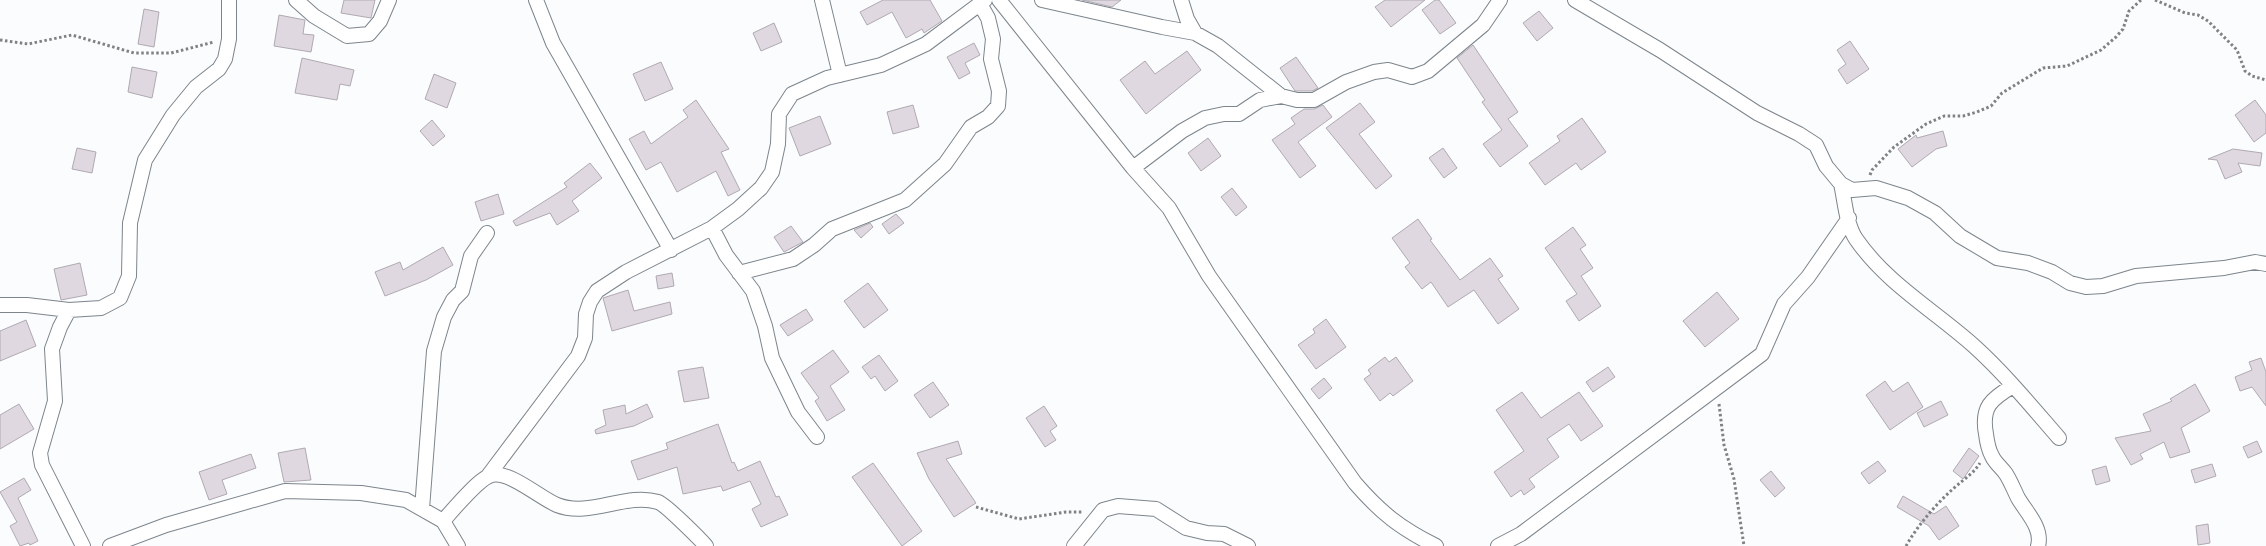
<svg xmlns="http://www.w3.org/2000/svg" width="2266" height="546" font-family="Commissioner,sans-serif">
<rect width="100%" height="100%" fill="#fafcfd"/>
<path fill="#dfd8e1" stroke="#b0a9b1" d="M344,0h31l-4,18 -30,-5z
M883,0h47l12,21 -18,12 -2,-4 -16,9 -14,-26 -25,13 -7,-13z
M1082,0h39l-9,7z
M1385,0h40l-34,27 -16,-20z
M1435,0h4l17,23 -16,11 -18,-24z
M144,9l15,3 -5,35 -16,-3z
M1539,11l14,17 -16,13 -14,-18z
M279,15l26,5 -2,14 11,1 -3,17 -37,-6z
M774,23l8,19 -21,9 -8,-18z
M1850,41l19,28 -22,15 -9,-14 8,-6 -9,-14z
M974,43l6,12 -15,8 5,10 -11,6 -12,-22z
M1473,45l45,67 -10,7 20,27 -28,21 -17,-23 19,-14 -20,-28 3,-2 -28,-42z
M1187,51l14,19 -55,44 -26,-34 25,-19 10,13z
M1296,57l22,31 -6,3h-17l-15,-23z
M302,58l52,12 -4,16 -10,-2 -3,16 -42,-7z
M661,62l12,27 -28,12 -12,-27z
M132,67l25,5 -5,26 -24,-6z
M434,74l22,9 -9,25 -22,-9z
M696,100l33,49 -8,3 19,38 -12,6 -12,-25 -39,21 -16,-30 -15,8 -17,-31 15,-8 7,13 37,-27 -5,-7z
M2255,100l11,15v18l-12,9 -19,-27z
M1360,103l15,19 -16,12 33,42 -16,13 -50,-61z
M913,105l6,22 -26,7 -6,-22z
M1323,105l9,12 -34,25 18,24 -16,12 -28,-38 23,-16 -4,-6 13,-9h10z
M820,116l11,28 -31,12 -11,-28z
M1582,118l24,34 -25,18 -5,-7 -31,22 -16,-22 31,-22 -3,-5z
M432,120l13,16 -12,10 -13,-15z
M1943,131l4,15 -11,3 -24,18 -14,-18 18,-14 1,3z
M1208,138l13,18 -20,15 -13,-18z
M77,148l19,4 -4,21 -20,-4z
M1443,148l14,20 -13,10 -15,-20z
M2233,149l29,4 -2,13 -22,-3 4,9 -17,7 -8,-19 -9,-1z
M590,163l12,15 -30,23 7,10 -22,14 -7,-12 -34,13 -3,-5 54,-34 -3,-4z
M1232,188l15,19 -11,9 -15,-19z
M498,194l6,20 -23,7 -6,-19z
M896,214l8,9 -15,11 -7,-10z
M1418,219l14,20 -2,1 30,40 30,-22 13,18 -5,3 21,30 -21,15 -24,-34 -26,17 -17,-25 -9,7 -17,-22 5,-4 -18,-25z
M870,223l3,4 -12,11 -7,-8z
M791,226l12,16 -19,10 -10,-15z
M1573,227l13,18 -6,4 13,19 -12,8 20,30 -22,15 -13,-20 11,-7 -32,-46z
M443,247l10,18 -27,15 -41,16 -10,-24 25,-10 3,8z
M80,263l7,32 -26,5 -7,-31z
M672,273l2,13 -16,3 -2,-13z
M868,283l20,27 -24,18 -20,-27z
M628,290l6,21 36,-9 2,12 -60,17 -9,-33z
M1717,292l22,27 -34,28 -22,-26z
M806,309l7,11 -25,16 -8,-11z
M1326,319l20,28 -30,22 -18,-24 17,-12 -2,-4z
M26,320l10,26 -36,15v-30z
M833,350l16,22 -19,14 15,24 -18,11 -12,-20 4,-3 -18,-25z
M879,355l19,26 -13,10 -10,-15 -4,3 -9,-12z
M1385,357l4,5 7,-5 17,24 -20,15 -3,-3 -10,8 -16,-22 7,-5 -3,-4z
M2261,358l5,14v34l-14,-19 -12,4 -5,-14 17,-7 -3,-8z
M703,367l6,31 -25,4 -6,-31z
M1608,367l7,10 -22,15 -7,-10z
M1324,378l8,10 -13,11 -8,-10z
M1885,381l8,11 15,-10 15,25 -33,23 -24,-35z
M933,382l16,23 -19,13 -16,-23z
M2195,384l15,27 -29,17 9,24 -20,6 -6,-16 -24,12 3,5 -12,6 -16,-27 36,-7 -8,-17 29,-13 -2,-2z
M1522,392l19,26 38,-26 24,34 -22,15 -12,-17 -22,15 12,18 -30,22 6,8 -11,8 -3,-5 -10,7 -17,-25 30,-21 -28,-41z
M1941,401l7,14 -24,12 -7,-14z
M19,404l15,25 -34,20v-34z
M647,404l6,13 -19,9 -38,8 -1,-4 11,-5 -3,-15 22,-5 1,9z
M1044,406l13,20 -7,5 6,9 -11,7 -19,-29z
M718,424l14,39 2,-1 4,9 22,-10 16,36 3,-1 9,19 -27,12 -9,-18 9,-5 -11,-23 -27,10 -2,-5 -38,8 -6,-27 -39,13 -7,-19 37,-12 -2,-6z
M958,441l4,13 -16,5 30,44 -22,14 -25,-38 -12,-26z
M2257,441l5,11 -14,6 -5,-11z
M305,448l6,32 -27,2 -6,-29z
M1969,448l10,8 -16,23 -10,-8z
M251,454l5,14 -34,12 5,14 -18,6 -10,-28z
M1878,461l8,10 -17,13 -8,-11z
M873,463l49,68 -20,15 -50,-69z
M2212,464l4,12 -21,7 -4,-13z
M2106,466l4,15 -14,4 -4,-15z
M1771,471l14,17 -10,9 -15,-17z
M24,478l7,12 -13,8 20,43 -8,4 -1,-2 -9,3 -10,-20 7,-4 -17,-30z
M1903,496l31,18 12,-8 13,20 -20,14 -10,-14 -32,-19z
M2208,524l2,19 -12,2 -2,-19z"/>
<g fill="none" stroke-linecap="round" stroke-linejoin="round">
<defs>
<path id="street" d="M296,0l18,16 33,20 22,-2 11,-13 9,-21
M536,0l17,43 118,207
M822,0l18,75
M999,0l134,168 36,40 40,68 146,207c26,30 45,45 81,63
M1042,0l120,27 33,6 23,13 63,50
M1181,0l6,19 8,14
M1575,0l85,50 97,63 42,21 17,11 10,21 15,18 11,6 24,-2 32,10 27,15 25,23 37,22 31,5 24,9 18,11 16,4 17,-1 33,-10 88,-8 31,-6 11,2
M1133,168l49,-37 23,-13 19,-4h15l21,-14 21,-4 16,4h17l32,-18 28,-10 14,-2 24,7 16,-6 55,-46 17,-25
M1841,184c4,17 5,40 15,55 30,44 79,72 118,107 31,28 58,61 85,92
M712,228l14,27 27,36 12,35 7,32 26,54 19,25
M739,273l54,-14 21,-14 18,-16 73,-29 40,-36 26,-37 17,-10 10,-11 1,-15 -8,-32 2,-20 -5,-21 -8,-14
M0,305h27l42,5
M2013,386c-22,13 -32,21 -27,48 1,8 2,15 6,22 3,7 10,12 14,18 5,8 8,16 12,24 8,14 25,30 20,48
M488,476l90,-120 7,-18 1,-24 4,-12 7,-11 29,-19 86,-44 26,-19 23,-21 11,-16 6,-28 1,-30 13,-20 35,-16 54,-13 45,-21 59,-44
M422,509l12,-158 10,-34 9,-17 9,-9 9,-35 16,-23
M443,521c9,-10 37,-44 49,-46 18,-4 48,23 65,30 33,13 69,-13 101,-3 7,2 42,37 48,44
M83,546l-41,-81 -2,-12 15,-52 -3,-52 8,-22 9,-17 32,-2 19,-10 9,-22 1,-53 15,-63 28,-45 23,-28 23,-18 6,-10 4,-20v-39
M110,546l56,-21 119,-34 76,2 45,7 37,21 15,25
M1074,546l29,-36 15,-4 38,3 30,19 21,5 17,1 24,12
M1498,546l23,-12 241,-180 22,-50 24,-27 41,-59"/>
</defs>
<use href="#street" stroke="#7d858c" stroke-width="16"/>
<path stroke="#7f8184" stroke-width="3" stroke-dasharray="2.5 2.5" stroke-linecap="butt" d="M2155,0l30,13 13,2 10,6 29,29 8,21 7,5 14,4
M0,40l28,4 44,-9 62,18h37l43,-11
M1870,175l2,-5 22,-23 32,-23 18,-8h19l14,-4 14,-6 11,-13 41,-25 24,-2 34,-16 15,-13 7,-8 6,-18 12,-11
M1719,404l5,41 10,34 10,67
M976,507l43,12 47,-7h16
M1906,546c12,-21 30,-42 48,-58 10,-9 19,-14 26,-25"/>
<use href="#street" stroke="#fff" stroke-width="14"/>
</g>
</svg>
